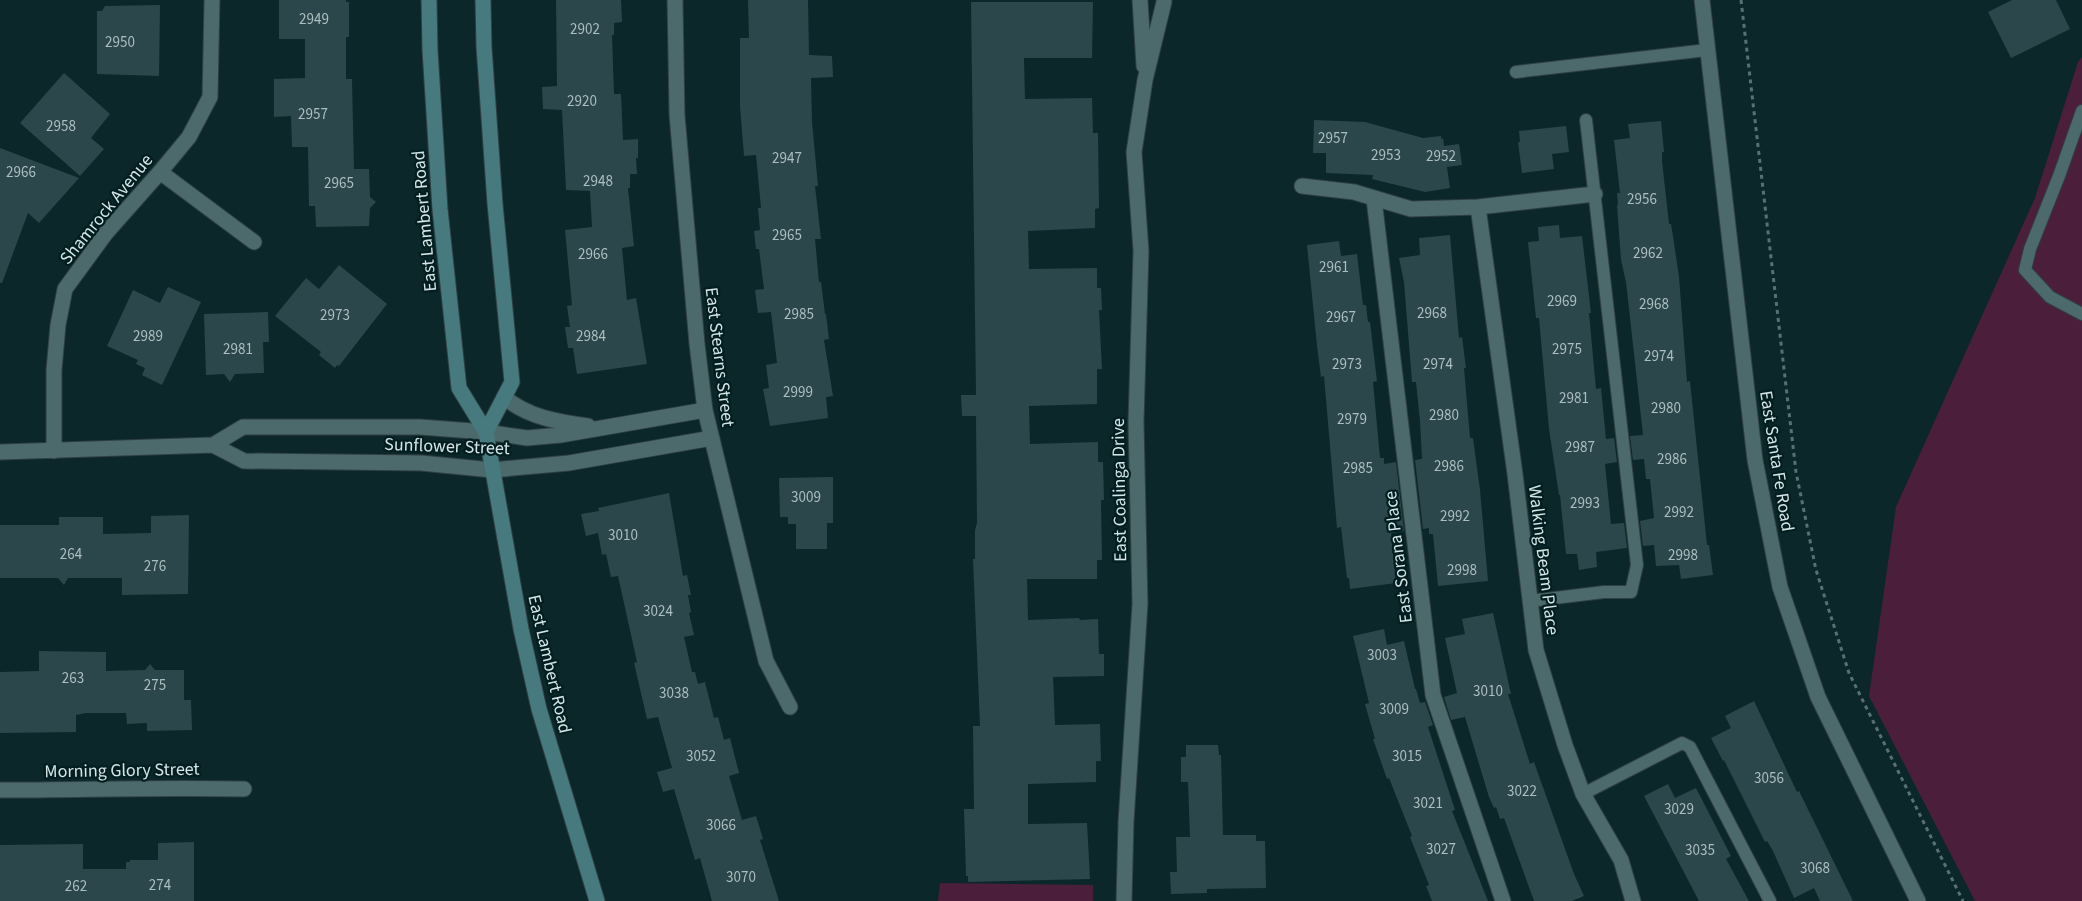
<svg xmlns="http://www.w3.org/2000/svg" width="2082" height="901" font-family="'Source Sans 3',sans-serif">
<rect width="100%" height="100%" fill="#0b272a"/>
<path fill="#4b1f3b" d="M2082,57v844h-107l-106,-205 27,-189 139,-309 43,-136z
M940,883l153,2v16h-155z"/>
<path fill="#2c474b" d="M279,0h67v2h3v35h-3v42h6l2,90h15l1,28 6,5 -6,6 -1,18 -53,1 -1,-21h-6l-1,-59h-16l-1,-31 -17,1v-38l31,-1v-39h-26z
M556,0h65l1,22 -8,1v12h-2l2,59h7l2,46 15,-1v19h-2l1,16h-7v14h-2l6,58 -12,2 5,52 9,-2 11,66 -70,10 -4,-26h-5l-3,-21h5l-3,-21 5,-1 -7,-75 27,-3 -2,-36 -24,-1 -4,-80 -19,-1 -1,-22 15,-1z
M748,0h60l1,55 23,1 1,21 -22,1 1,44 6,64h-3l6,53h-6l4,43h2l4,32h1l3,25 -5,1 9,56 -7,1 2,21 -58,8 -7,-37 6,-1 -3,-23 11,-2 -6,-51 -13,1 -3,-23 9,-1 -5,-40h-3l-2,-18 6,-1 -2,-22h3l-5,-53 -12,1 -4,-50v-68h9z
M2012,0h44l14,29 -59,29 -23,-46z
M971,2h122l-1,56h-68l1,41 67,-1 1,35h5l1,75 -4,1v19l-67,3 1,38 68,-1v20h4l1,22h-3l3,59h-5v35l-68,2 1,38 68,-2v20h5l1,38h-3l1,60h-5v19h-70l1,41 51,-2 1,2 18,-1 1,35h5v22l-51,1 2,48 45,-1 1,37h-5v21l-68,2v40l59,-1 3,56 -122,3v-6h-2l-2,-67h10l-1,-83h7l-7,-167h2v-29l2,-7 -1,-107h-14l-1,-21h15z
M160,5l-1,71 -62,-2v-63h5l3,-5z
M64,73l46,41 -19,24 13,11 -24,27 -60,-53z
M1314,120l51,2 58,16 18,-2v3l2,-1 1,8 15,-2 3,21 -15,2 3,21 -25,4 -53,-13 1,-4 -47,-2v-20h-13z
M1661,121l3,31h-2v9l7,63h2l2,12 6,41 8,105 3,-1 17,164h2l4,30 -32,4 -2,-14 -23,1 -2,-21 -11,1 -3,-25 14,-3 -4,-39h-4l-2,-20 -11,1 -3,-24 13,-1 -17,-153 -5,-22 -4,-55h1l-1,-12h3l-6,-53 16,-2 -2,-14z
M1566,126l3,26 -17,2 2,15 -32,4 -4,-31h2l-1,-11z
M0,148l79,30 -40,45 -11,-10 -26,70h-2z
M1559,225l1,13 22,-2 9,77h-2l7,76 5,-1 5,51 8,-1 3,24 -12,2 6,60 13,-1 3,25 -31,4 1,15 -18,3 -2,-16h-11l-6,-59h-1l-10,-66 -10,-111h-3l-8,-76 11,-1 -1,-14z
M1450,235l9,103 3,-1 4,31h-2l6,70h3l7,52 8,91 -50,5 -5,-52h-4v-6l-6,1 -8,-69 7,-1 -2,-38 -4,-39h-4l-8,-100 -5,-24 21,-3 -1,-17z
M1339,241l2,15 16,-2 6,51h3l2,17h2l7,59 -4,1 7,76h4v6l12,-2 8,69 -13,2 5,50 -46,6 -1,-11h-2l-6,-51 -4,1 -13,-152 -3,1 -4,-31 -10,-101z
M339,265l48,39 -48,62 -2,-1 -2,3 -16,-13 2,-3 -46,-36 31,-38 13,11z
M168,287l33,15 -39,83 -20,-10 3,-7 -9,-4 2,-4 -31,-14 26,-56 27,13z
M268,312l1,30h-6l1,31 -29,1 -5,8 -6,-8 -18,1 -2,-61z
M833,477v46h-6v26h-31v-25h-8v-7h-8l-1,-39z
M669,493l14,83 4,-1 4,20h-3l3,17 -2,1 5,22 -10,2 8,35h3l3,12 7,-2 9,36 4,-1 6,23 6,-2 9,35 -10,3 13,44 14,-4 7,23 -3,1 19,61h-67l-12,-43 -5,2 -21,-71 -11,3 -6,-20 15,-4 -14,-51 -11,2 -13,-56 3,-1 -19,-86 -7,1 -5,-23 -4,1 -4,-22 -12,3 -5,-22 18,-3 -1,-3z
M189,515l-1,79 -66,1v-17h-54l-4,7 -6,-7h-58v-53h59v-8h44v17l48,-1v-17z
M1493,613l18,81h-3l22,70 4,-2 40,112 10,22 -12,5h-38l-30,-83 -4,1 -4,-12 -2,1 -5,-11 -24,-80 -14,3 -7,-23 13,-4 -12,-55 20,-4 -3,-15z
M1384,629l3,16 17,-4 11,48h1l4,14 5,-1 8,23 -5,2 27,83 -3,1 36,90h-56l-6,-15 3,-1 -19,-48 2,-1 -23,-58 -2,1 -14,-40h2l-10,-35 4,-1 -16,-67z
M39,651l67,1v19l39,-1 5,-6 5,6h29v30h7l1,30 -45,1v-8l-20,1 -1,-11h-40l-10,2v17l-76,1v-61l39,-1z
M1754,701l43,91 2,-1 54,110h-33l-6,-13 -20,10 -21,-47 -6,-10 -2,1 -41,-82 -1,1 -12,-23 20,-10 -6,-12z
M1186,745h32l1,10h2l2,80h33v6h9l1,47 -59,1v4l-36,1 -1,-22h7l-1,-35h14l-2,-55h-7v-25h5z
M1668,784l7,14 21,-10 35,68 -5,3 23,42h-50l-55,-105z
M194,842v59h-194v-56l83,-1v25h43v-7h4v-2h28v-17z"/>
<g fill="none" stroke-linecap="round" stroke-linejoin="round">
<defs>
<path id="service" d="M1516,72l191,-22
M2082,111l-23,65 -29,73 -5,21 25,27 32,17
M1530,601l74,-9h27l6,-27 -51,-445
M1583,794l99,-51 8,4 80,154"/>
<path id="minor" d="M675,0l2,115 20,229 8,66 61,251 24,46
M1140,0l4,66
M160,172l94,70
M1302,186l52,6 57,17 67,-2 117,-13
M1374,199l59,496 70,206
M1478,207l37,267 21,176 29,95 18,49 38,66 12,41
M504,397c23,20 54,25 84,29
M213,445l31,16 177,2 71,7 77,-7 143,-25
M54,451v-81l4,-45 7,-36 41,-56 54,-61 29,-35 21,-40 2,-97
M0,452l213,-7 30,-18h177l66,5 41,6 34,-3 144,-25
M0,790c81,0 162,-3 244,-1
M1124,901l2,-79 14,-218 -4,-182 5,-171 -7,-99 11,-72 19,-78"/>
<path id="tertiary" d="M1702,0l53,460 25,127 38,110 100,204"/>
<path id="secondary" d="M429,0l1,50 10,159 19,179 27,44 35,197 18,80 58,192
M483,0l1,47 11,157 17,178 -26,50"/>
</defs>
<use href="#service" stroke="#2f3f42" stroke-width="14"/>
<use href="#minor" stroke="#2f3f42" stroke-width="17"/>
<use href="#tertiary" stroke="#2f3f42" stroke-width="17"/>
<use href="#secondary" stroke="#2f3f42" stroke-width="17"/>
<path stroke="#597173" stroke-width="3" stroke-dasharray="4 4" stroke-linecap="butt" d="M1741,0l55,472 20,98 33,103 114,228"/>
<use href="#service" stroke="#4c696c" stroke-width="12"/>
<use href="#minor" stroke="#4c696c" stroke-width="15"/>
<use href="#tertiary" stroke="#4c696c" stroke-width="15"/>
<use href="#secondary" stroke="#477a7f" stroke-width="15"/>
</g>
<g text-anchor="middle" stroke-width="4.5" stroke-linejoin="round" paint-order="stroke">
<g font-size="15" fill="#acbec0">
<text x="314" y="24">2949</text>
<text x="585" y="34">2902</text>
<text x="120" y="47">2950</text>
<text x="582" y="106">2920</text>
<text x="313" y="119">2957</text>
<text x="61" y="131">2958</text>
<text x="1333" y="143">2957</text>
<text x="1386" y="160">2953</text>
<text x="1441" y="161">2952</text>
<text x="787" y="163">2947</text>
<text x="21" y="177">2966</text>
<text x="598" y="186">2948</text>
<text x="339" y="188">2965</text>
<text x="1642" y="204">2956</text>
<text x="787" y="240">2965</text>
<text x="1648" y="258">2962</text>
<text x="593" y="259">2966</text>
<text x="1334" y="272">2961</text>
<text x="1562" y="306">2969</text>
<text x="1654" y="309">2968</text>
<text x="1432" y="318">2968</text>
<text x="799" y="319">2985</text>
<text x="335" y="320">2973</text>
<text x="1341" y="322">2967</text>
<text x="148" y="341">2989</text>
<text x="591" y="341">2984</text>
<text x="238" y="354">2981</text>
<text x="1567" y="354">2975</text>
<text x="1659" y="361">2974</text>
<text x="1347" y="369">2973</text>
<text x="1438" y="369">2974</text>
<text x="798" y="397">2999</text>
<text x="1574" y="403">2981</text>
<text x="1666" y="413">2980</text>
<text x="1444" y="420">2980</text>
<text x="1352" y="424">2979</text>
<text x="1580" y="452">2987</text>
<text x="1672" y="464">2986</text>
<text x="1449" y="471">2986</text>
<text x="1358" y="473">2985</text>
<text x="806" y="502">3009</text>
<text x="1585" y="508">2993</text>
<text x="1679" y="517">2992</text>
<text x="1455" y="521">2992</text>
<text x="623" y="540">3010</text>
<text x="71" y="559">264</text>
<text x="1683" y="560">2998</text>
<text x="155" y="571">276</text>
<text x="1462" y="575">2998</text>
<text x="658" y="616">3024</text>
<text x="1382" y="660">3003</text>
<text x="73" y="683">263</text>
<text x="155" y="690">275</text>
<text x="1488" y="696">3010</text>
<text x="674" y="698">3038</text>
<text x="1394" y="714">3009</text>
<text x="701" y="761">3052</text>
<text x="1407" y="761">3015</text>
<text x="1769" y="783">3056</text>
<text x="1522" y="796">3022</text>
<text x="1428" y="808">3021</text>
<text x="1679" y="814">3029</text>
<text x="721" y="830">3066</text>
<text x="1441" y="854">3027</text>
<text x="1700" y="855">3035</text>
<text x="1815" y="873">3068</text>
<text x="741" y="882">3070</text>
<text x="160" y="890">274</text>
<text x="76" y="891">262</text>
</g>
<g font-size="18" fill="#d6e6e7" stroke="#021e21">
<text transform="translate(106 209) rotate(-51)" y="6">Shamrock Avenue</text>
<text transform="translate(424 221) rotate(-95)" y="6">East Lambert Road</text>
<text transform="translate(720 357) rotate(83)" y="6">East Stearns Street</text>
<text transform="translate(447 446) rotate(2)" y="6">Sunflower Street</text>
<text transform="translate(1777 461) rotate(81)" y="6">East Santa Fe Road</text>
<text transform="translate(1119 490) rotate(-91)" y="6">East Coalinga Drive</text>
<text transform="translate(1398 557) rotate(-97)" y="6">East Sorana Place</text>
<text transform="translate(1544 560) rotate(83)" y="6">Walking Beam Place</text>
<text transform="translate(550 664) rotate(77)" y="6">East Lambert Road</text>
<text transform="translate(122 770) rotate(-1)" y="6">Morning Glory Street</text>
</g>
</g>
</svg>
